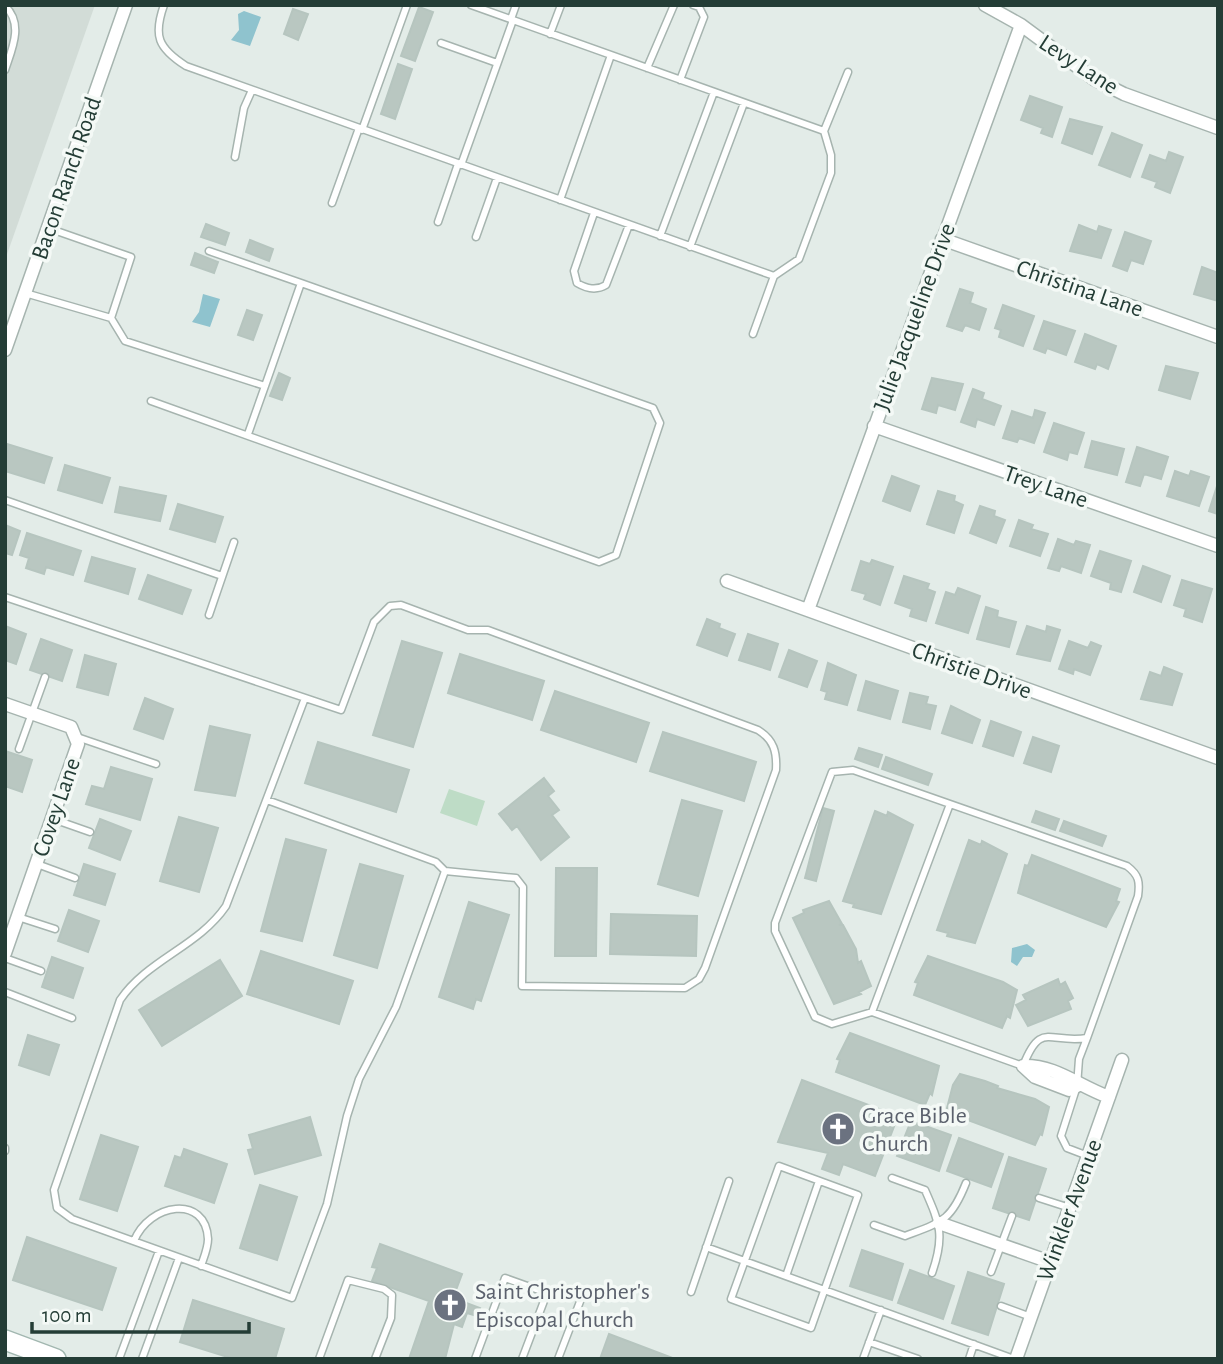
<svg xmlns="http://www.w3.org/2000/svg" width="1223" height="1364" font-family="'Alegreya Sans',sans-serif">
<rect width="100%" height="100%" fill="#e3ece8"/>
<path fill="#d2dcd7" d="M5,5h90l-90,255z"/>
<path fill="#bedcc6" d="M449,789l36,12 -8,25 -37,-13z"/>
<path fill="#8fc3ce" d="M244,11l17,6 -11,29 -19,-6 8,-10 -1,-16z
M203,294l17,5 -10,28 -18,-5 7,-10z
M1027,944l8,6 -3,7h-9l-6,9 -6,-4 1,-14z"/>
<path fill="#b9c7c1" stroke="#b6c5bf" stroke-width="2" d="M419,7l14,5 -18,49 -14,-5z
M293,9l15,5 -10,26 -14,-6z
M398,64l14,5 -17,50 -14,-5z
M1030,96l32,11 -10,30 -11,-4 2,-5 -22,-8z
M1070,119l32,8 -10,27 -30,-11z
M1112,133l30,12 -12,32 -31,-12z
M1169,152l14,5 -13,36 -15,-6 2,-5 -15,-5 8,-22 16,6z
M206,224l23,9 -4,12 -24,-8z
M1079,225l18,7 2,-6 12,4 -10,28 -31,-7z
M1125,232l26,9 -8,23 -12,-4 -4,11 -14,-5z
M250,240l23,9 -4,12 -23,-9z
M195,253l23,9 -4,11 -23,-8z
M1202,267l16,6v28l-24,-7z
M960,289l13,4 -3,10 16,6 -7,21 -14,-5 -3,6 -15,-5z
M1003,305l31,11 -11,30 -24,-9 2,-7 -6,-2z
M247,310l15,5 -9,25 -15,-5z
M1044,321l31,10 -9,24 -19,-7 -2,5 -11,-4z
M1085,334l31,12 -8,23 -11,-5 -2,5 -20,-7z
M1166,366l32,7 -8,26 -31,-9z
M279,373l11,5 -8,22 -12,-4z
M932,378l31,6 -8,26 -17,-5 -2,8 -14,-4z
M973,389l11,4 -2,6 19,7 -7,19 -17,-6 -2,8 -14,-5z
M1035,410l10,3 -11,30 -15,-5 -2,4 -14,-4 9,-27 21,7z
M1054,423l30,10 -7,21 -8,-2 -2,8 -23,-8z
M1092,441l32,8 -7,26 -32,-8z
M7,444l45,14 -8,25 -39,-12z
M1137,447l31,10 -7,22 -17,-5 -4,12 -14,-4z
M65,465l45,13 -8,25 -44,-13z
M1175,471l14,5 2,-5 18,6 -10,29 -32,-10z
M892,476l27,10 -9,25 -27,-10z
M1218,483v31l-9,-3z
M120,487l46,9 -6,25 -45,-9z
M938,491l17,5 -1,5 9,4 -9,28 -27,-9z
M178,504l45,13 -8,25 -45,-13z
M980,506l15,5 -1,5 11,4 -9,23 -26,-10z
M1019,520l14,5 -2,4 17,5 -8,22 -30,-10z
M5,525l15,6 -8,24 -7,-2z
M27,533l54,18 -8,24 -27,-8 -2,7 -18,-6 3,-10 -9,-3z
M1058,539l16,6 2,-4 14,4 -9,28 -20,-7 -2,5 -11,-3z
M1100,551l31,10 -10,31 -11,-3 1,-6 -20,-7z
M92,557l43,12 -7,25 -43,-13z
M872,560l21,7 -13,38 -16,-6 2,-5 -14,-4 9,-29 9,3z
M1143,566l27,10 -9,26 -27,-10z
M148,575l43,15 -9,24 -43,-15z
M904,576l25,8 -2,5 8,3 -9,29 -16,-5 2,-7 -17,-6z
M1182,580l30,9 -10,33 -18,-6 2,-7 -12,-4z
M958,588l22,8 -12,37 -32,-10 10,-31 9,3z
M986,607l12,4 -1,6 19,5 -7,25 -32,-8z
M707,619l13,5 -1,4 16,6 -8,22 -30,-11z
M5,626l21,8 -10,30 -11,-4z
M1027,626l19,6 1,-6 13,4 -10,31 -33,-7z
M748,634l30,10 -8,26 -31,-10z
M41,639l31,11 -10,31 -32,-11z
M402,641l40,12 -29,94 -40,-12z
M1069,641l19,7 3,-6 10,4 -11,29 -16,-6 -1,5 -14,-5z
M789,650l28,11 -10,26 -28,-10z
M460,654l84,27 -12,39 -84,-27z
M85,655l31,9 -8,31 -31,-8z
M828,663l28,12 -9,30 -22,-6 2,-7 -6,-2z
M1164,667l18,7 -10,31 -31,-6 9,-27 11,4z
M866,681l32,10 -8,28 -32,-9z
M555,691l94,32 -13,39 -95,-32z
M910,693l18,4 -2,7 10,2 -6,23 -27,-7z
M145,698l28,11 -10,30 -29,-10z
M951,706l29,14 -8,23 -30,-10z
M991,721l30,11 -8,24 -30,-10z
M210,726l40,9 -15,61 -40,-6z
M663,732l93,30 -12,39 -94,-30z
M1033,737l26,9 -8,26 -27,-9z
M318,742l91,28 -13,42 -91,-29z
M859,748l23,7 -4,12 -23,-8z
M5,751l27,9 -10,32 -17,-6z
M886,757l46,17 -4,11 -46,-16z
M111,767l41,12 -12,41 -54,-16 6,-18 12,3z
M544,778l10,13 -6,5 11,14 -7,5 17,22 -28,23 -24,-34 -5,4 -13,-16z
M682,800l40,11 -24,85 -40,-12z
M823,808l11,3 -18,70 -11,-3z
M875,811l12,5 1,-4 25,13 -32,89 -28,-7 1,-3 -11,-3z
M1036,811l23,8 -4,11 -23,-8z
M179,817l39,11 -19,64 -39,-11z
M100,819l31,12 -11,29 -31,-12z
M1064,821l42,15 -4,10 -42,-15z
M286,839l40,11 -24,91 -41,-10z
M969,840l12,5 1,-4 25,13 -32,89 -28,-7 1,-3 -11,-3z
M1032,855l88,34 -4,12 3,1 -13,25 -88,-34 7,-28 3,1z
M84,864l31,10 -10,31 -31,-10z
M360,864l43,12 -26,92 -43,-13z
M556,868h41l-1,88h-41z
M829,901l13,23 -3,1h4l13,24 2,14 3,-2 10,25 -12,6 2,2 -27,10 -41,-86 11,-5 -1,-3z
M469,902l40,13 -28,86 -5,-2 -3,10 -34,-12z
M69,910l30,11 -11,31 -30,-11z
M611,914l86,2 -1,40 -86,-2z
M261,951l92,30 -14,43 -92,-30z
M928,956l75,26 14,8 -7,28 -3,-2 -5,12 -88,-33 4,-12 -3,-1z
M52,957l31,11 -10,30 -31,-11z
M220,960l22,36 -80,50 -23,-36z
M1058,979l2,6 5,-3 8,16 -5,3 3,8 -43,17 -12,-21 10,-5 -3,-5z
M850,1033l89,33 -7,29 -2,-2 -5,12 -89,-33 4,-12 -3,-1z
M28,1035l31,10 -10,30 -30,-10z
M960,1074l25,7 13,5 -1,2 38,11 14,8 -7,28 -2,-1 -5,11 -89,-33 7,-27z
M802,1080l96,36 -23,60 -32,-12 -4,11 -17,-6 6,-16 -50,-11z
M310,1117l11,38 -66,19 -7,-24 5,-1 -4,-14z
M911,1121l40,14 -12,36 -42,-15z
M101,1135l37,12 -21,64 -37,-12z
M959,1138l44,16 -12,33 -44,-16z
M184,1149l43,15 -13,39 -49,-17 10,-30 6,2z
M1009,1157l37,12 -17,51 -36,-12z
M260,1185l37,12 -20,63 -37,-12z
M27,1237l89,31 -14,42 -89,-30z
M380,1244l82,30 -9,24 27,10 -3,8 -10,-3 -5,14 -8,-3 -9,35h-36l20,-58 -57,-20 5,-13 -5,-1z
M862,1250l41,14 -11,36 -42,-14z
M910,1270l44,16 -11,33 -45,-16z
M968,1272l36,12 -16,51 -36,-12z
M193,1300l91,29 -9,30h-41l-54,-17z
M609,1334l66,25h-75z"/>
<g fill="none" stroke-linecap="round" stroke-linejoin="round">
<defs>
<path id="lane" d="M164,5c-11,31 -6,43 22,61l588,210 25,-17 32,-86v-18l-7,-24 -353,-126
M5,6c19,18 7,43 0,64
M511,19l5,-14
M550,34l11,-29
M441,43l56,20
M647,68l27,-63
M680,80l24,-63 -5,-10 -6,-2
M362,130l45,-125
M824,131l24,-59
M235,157l9,-49 8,-18
M461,165l52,-145
M560,200l51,-145
M332,203l27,-75
M594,213l-20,58 3,12c10,6 19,8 29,2l23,-60
M438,222l20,-58
M660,236l54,-144
M476,237l21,-59
M690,247l54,-144
M25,293l86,25 20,-61 -83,-29
M111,318l14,23 140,45 36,-103 -92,-32
M753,334l21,-58
M151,401l448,161 17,-7 44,-132 -7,-15 -352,-125
M248,434l17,-48
M5,500l217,76
M5,597l336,113 33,-88 16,-16 11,-1 67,25h20l270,100c16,10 19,22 18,40l-71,198 -6,11 -14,9 -163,-2 1,-99 -7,-9 -71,-7 -9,-9 -169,-62
M209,615l25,-73
M305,698l-79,208c-28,41 -78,53 -106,94l-66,190 3,18 15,11 220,79 35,-94 20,-88 12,-37 37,-72 49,-136
M77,737l79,27
M19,749l26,-72
M53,819l37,13
M37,864l38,14
M18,917l37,12
M5,958l36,13
M5,992l67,26
M872,1012l78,-208
M1087,1038c-38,6 -46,-18 -64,28l-151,-54 -40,12 -17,-7 -40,-86v-8l57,-151 21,-2 274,96c12,9 13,16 11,30l-51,142 -8,21 -2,27 -16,50 6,12 21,8
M5,1148v3
M779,1166l79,29 -47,133 -80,-29z
M892,1178l33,12c15,34 20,46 7,83
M1039,1198l31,10
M874,1225l31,11c37,-14 46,-15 61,-53
M134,1241c15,-38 72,-47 74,-2 0,9 -4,18 -7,27
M706,1247l308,112
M991,1272l21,-56
M786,1276l33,-95
M691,1292l38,-111
M1001,1306l30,11
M869,1342l49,17
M119,1359l40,-108
M142,1359l37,-101
M319,1359l29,-79 36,9 8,6 -1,23 -16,41
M475,1359l30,-81 42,15 -25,66
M558,1359l23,-60
M863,1359l18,-49
M969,1359l5,-15"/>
<path id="street" d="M985,5l36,20 73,54 30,15 94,34
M942,239l276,98
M5,350l121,-345
M874,426l344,120
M727,581l491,177
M808,610l213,-585
M5,704l66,23 7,17 -73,209
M1023,1066c33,-1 55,20 86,31
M1023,1066l12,11 34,13 8,-4
M939,1223l111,39
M1016,1359l106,-299"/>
<path id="secondary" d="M5,1340l51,19"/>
</defs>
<use href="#lane" stroke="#a6b4af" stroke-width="9"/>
<use href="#street" stroke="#a6b4af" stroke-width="15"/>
<use href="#secondary" stroke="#a2b7b0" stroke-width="22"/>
<use href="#lane" stroke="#fff" stroke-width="6"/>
<use href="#street" stroke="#fff" stroke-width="12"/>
<use href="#secondary" stroke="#fff" stroke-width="19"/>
</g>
<defs>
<symbol id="church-disc" viewBox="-11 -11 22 22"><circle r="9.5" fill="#6b7280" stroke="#f4f9f6"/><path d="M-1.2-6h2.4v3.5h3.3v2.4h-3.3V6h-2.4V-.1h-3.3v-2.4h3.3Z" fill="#fff"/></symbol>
</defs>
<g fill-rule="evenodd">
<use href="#church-disc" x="819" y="1110" width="38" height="38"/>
<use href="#church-disc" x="431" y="1286" width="38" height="38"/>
</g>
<g text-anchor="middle" stroke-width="7" stroke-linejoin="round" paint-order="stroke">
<g font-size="24" fill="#243d36" stroke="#f4f9f6">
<text transform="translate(1079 64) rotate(33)" y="8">Levy Lane</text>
<text transform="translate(66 178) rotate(-71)" y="8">Bacon Ranch Road</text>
<text transform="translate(1080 288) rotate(19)" y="8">Christina Lane</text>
<text transform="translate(914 317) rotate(-70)" y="8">Julie Jacqueline Drive</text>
<text transform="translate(1046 486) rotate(19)" y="8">Trey Lane</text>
<text transform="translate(972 670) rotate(20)" y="8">Christie Drive</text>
<text transform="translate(56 807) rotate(-71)" y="8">Covey Lane</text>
<text transform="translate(1069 1210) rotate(-70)" y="8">Winkler Avenue</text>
</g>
<g font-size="24" fill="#5b616d" stroke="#f4f9f6" text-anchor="start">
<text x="862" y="1123">Grace Bible<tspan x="862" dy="28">Church</tspan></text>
<text x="475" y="1299">Saint Christopher's<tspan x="475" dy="28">Episcopal Church</tspan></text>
</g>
</g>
<rect width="1223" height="1364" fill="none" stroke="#243d36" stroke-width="14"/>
<path d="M32 1322v10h217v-10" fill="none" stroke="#243d36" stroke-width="3.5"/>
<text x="42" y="1322" font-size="21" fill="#243d36" stroke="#f4f9f6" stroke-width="5" paint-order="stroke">100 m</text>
</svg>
